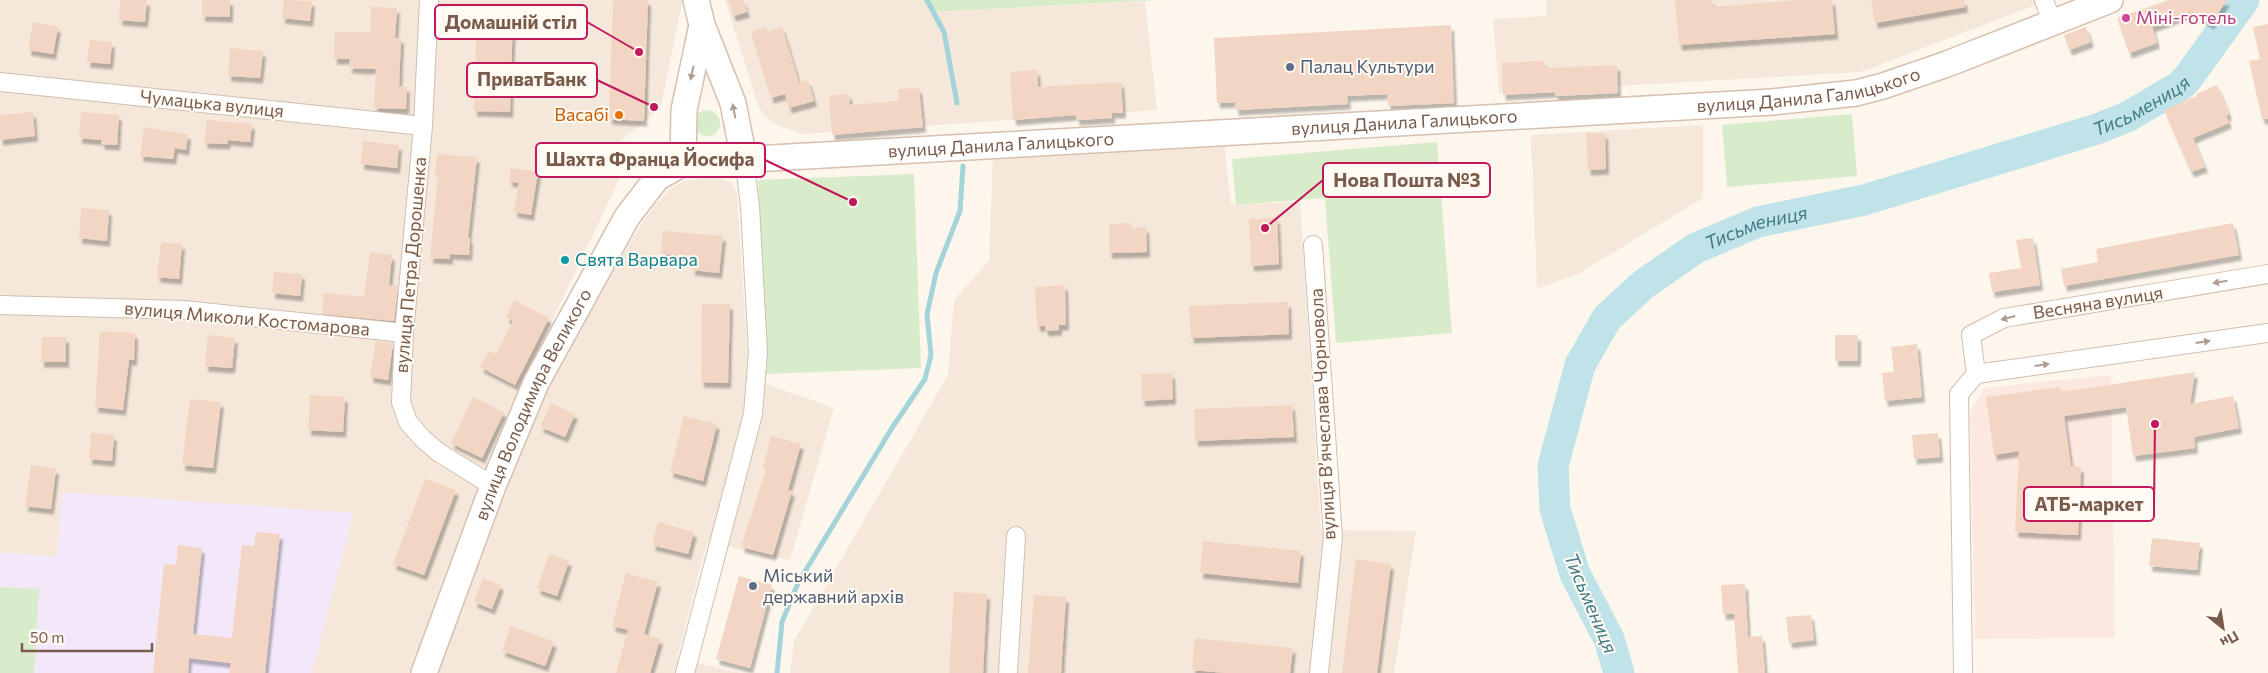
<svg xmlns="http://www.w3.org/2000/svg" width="2268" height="673" font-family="Commissioner,sans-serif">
<defs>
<filter id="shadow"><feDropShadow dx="3" dy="5.5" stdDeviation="1" flood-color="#0004"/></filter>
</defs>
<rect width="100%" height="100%" fill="#fdf6ec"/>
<path fill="#f5e8da" d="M0,0h683l-23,109 -40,32v37l-132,277 -6,37 -66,181h-416z
M725,0h197l9,12 214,-11 12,109 -355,24 -30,-11 -13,-15z
M1546,0h502l-187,72 -362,21 -6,-74 54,-3z
M1703,125v73l-125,76 -41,15 -6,-154z
M1224,142l7,63 69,-3 21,328 95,1 -22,142h-604l4,-32 154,-266 6,-75 35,-39 4,-105z
M717,176l14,7 6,10 12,185 85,30 -44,152 -83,-18 -30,116 64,15h-304l99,-266 66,-121 51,-79 17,-18 13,-8z"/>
<path fill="#fde8e0" d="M2111,375l4,263 -140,1 -5,-227 14,-24z"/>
<path fill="#f3e8fa" d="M62,492l291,21 -41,160h-312v-120l57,4z"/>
<path fill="#d8ecc9" d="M922,0h236l-227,12z
M694 123a13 13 0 1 1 26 0a13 13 0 1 1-26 0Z
M1852,114l5,62 -130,11 -5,-62z
M1437,142l15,191 -116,10 -11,-145 -89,7 -4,-46z
M914,174l7,194 -156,6 -7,-194z
M0,587l39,2 -5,84h-34z"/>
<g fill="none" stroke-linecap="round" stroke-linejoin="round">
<path stroke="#a5d3da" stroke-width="5" d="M927,0l17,32 13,71
M777,673l5,-51 16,-39 94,-155 33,-49 6,-24 -4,-41 9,-41 24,-62 3,-45"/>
<path stroke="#bfe3e8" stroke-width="31" id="s1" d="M1619,673l-10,-34 -34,-65 -20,-65 -2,-43 27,-101 27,-47 37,-34 52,-36 62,-26 106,-22 233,-71 32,-13 51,-30 7,-7 57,-79"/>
</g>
<path fill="#f3d5c3" filter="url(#shadow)" d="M120,0h27l-2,22 -26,-2z
M202,0h28v17l-28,-1z
M284,0l28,1 -2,20 -28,-3z
M613,0h35l-4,121 -35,-2z
M728,0h15l4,12 -14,4z
M1675,0h37l1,7 83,-7h36l3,34 -156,11z
M1871,0h93l1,7 -90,16z
M2169,0h58l-16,24 -19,-12 -40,15 5,16 -28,10 -12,-35z
M371,7l26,1 -2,30h6l-2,48 8,1 -1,22 -32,-1 2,-39 -27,-1 1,-9h-16l1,-27h35z
M477,12l36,2 -3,98 -36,-1z
M33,22l25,5 -5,27 -25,-4z
M2268,24v95h-6l-13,-58 11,-2 -7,-32z
M1451,25l3,78 -66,3 -1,-12 -40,2 1,8 -112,6 -1,-8 -18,1 -3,-65z
M766,27l2,5 14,-5 17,56 9,-3 6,21 -25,7 -4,-14 -14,4 -20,-66z
M2086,27l5,15 -22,8 -5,-15z
M90,40l22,2 -2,22 -23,-2z
M230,48l33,3 -3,27 -32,-2z
M1544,61l1,7 72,-3 1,28 -63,3v-4l-52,3 -1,-32z
M1037,70l1,17 83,-5 2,31h-11v5l-35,2 -1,-5 -63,5 -3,-48z
M2217,85l12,29 -3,2 3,7 -36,15 12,29 -14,5 -27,-62 33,-14 -1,-2z
M919,88l4,39 -91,8 -3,-39 20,-2 1,11 49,-4 -1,-12z
M33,112l2,24 -35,4v-25z
M81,112l38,3 -2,30 -16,-1 1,-4 -23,-2z
M207,120l45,4 -2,18 -22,-2 -1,4 -23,-1z
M144,127l44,7 -2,16 -11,-2 -2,11 -33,-3z
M1586,133h19l1,36 -18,1z
M363,141l36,4 -2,23 -36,-4z
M437,154l40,3 -9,81h2l-1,17 -19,-1v5l-20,-1 8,-82h-3z
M511,168l27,4 -7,43 -17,-3 5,-29 -10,-2z
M81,208l28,2 -2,31 -28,-3z
M1277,218l2,46 -28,2 -2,-47z
M1131,223v5l15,-1 1,25 -38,1v-29z
M2233,223l6,32 -175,31 -3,-17 37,-7 -2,-13z
M663,231l60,5 -4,37 -27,-3 1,-13 -32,-3z
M2033,238l7,47 -48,7 -3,-19 32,-5 -5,-28z
M161,242l21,2 -3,35 -22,-2z
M370,252l22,3 -3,30 9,1 -4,35 -72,-7 2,-21 40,4z
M274,272l28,2 -2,22 -28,-3z
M1065,285l1,40h-7v5l-14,1v-5h-8l-2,-39z
M514,300l35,18 -34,67 -35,-18 9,-16 7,3 17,-33 -7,-4z
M1288,302l1,32 -98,4 -2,-32z
M702,304h28l-2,79 -27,-1z
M100,331l35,2 -1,27h-5l-6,50 -28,-3z
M208,335l27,3 -3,30 -27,-2z
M1835,335h23v26h-23z
M42,337h24v25h-25z
M376,341l17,2 -5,37 -18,-3z
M1917,344l5,53 -37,4 -3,-28 12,-1 -3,-25z
M2195,372l-5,32 43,-8 6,32 -45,9 1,11 -62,8 -7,-49 -62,9 7,50 10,1 -3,68 -63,-3 4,-81 -25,4 -8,-58 74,-10 1,5z
M1172,373l1,26 -31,2 -1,-27z
M310,395l35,2 -2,35 -35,-2z
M473,397l31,15 -22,46 -31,-15z
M190,399l31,3 -8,66 -31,-3z
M551,403l24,11 -10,23 -25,-10z
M1292,405l2,32 -99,4 -1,-32z
M684,416l33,8 -14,57 -33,-9z
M91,433l23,2 -2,26 -23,-2z
M1938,433l2,24 -26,2 -2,-24z
M771,436l30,8 -13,46 4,1 -19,64 -32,-8 25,-78 -3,-1z
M31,465l25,4 -5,40 -26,-3z
M425,479l31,11 -32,85 -31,-11z
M658,522l36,10 -6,22 -36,-9z
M256,532l24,2 -15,139h-36l2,-10 -42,-5 -1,15h-35l11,-109 12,1 2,-20 24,3 -9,86 39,4 10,-93 12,1z
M2152,538l48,5 -3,27 -48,-4z
M1203,541l98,10 -3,32 -98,-10z
M549,554l20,7 -12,35 -20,-7z
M1356,559l35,5 -14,109h-35z
M626,573l32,9 -14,52 16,5 -10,34h-34l12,-43 -16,-4z
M739,576l33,9 -22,83 -34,-9z
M483,578l18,7 -9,24 -18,-7z
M1745,584l3,53 14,-1 3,37h-27l-4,-59h-11l-2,-29z
M954,592l33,2 -4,79h-34z
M1034,595l32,2 -5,76h-33z
M1811,615l3,25 -25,3 -3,-26z
M511,626l43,16 -9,24 -43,-15z
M1195,638l98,10 -3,25h-64l-34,-3z"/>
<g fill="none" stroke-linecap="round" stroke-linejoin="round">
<defs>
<path id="street" d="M429,0l-6,126 -19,207 -3,69 7,20 14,16 16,14 55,34
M2044,0l8,22
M0,82l423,44
M1313,245l20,292 -14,136
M0,305l184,5 220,23
M1976,374l-5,-39 33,-17 264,-44
M685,673l68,-259 5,-61 -8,-147 -6,-47
M1008,673l8,-137
M1963,673l-4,-279 17,-20 292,-41"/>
<g id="secondary">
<path d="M696,0l6,25 31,78 11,56"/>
<path d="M683,163l1,-53 18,-85"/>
<path id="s2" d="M424,673l69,-187 43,-103 91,-166 30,-39 26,-15 1089,-61 84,-9 27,-7 64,-22 163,-64"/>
</g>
</defs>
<use href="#street" stroke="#d1beb0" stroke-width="20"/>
<use href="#secondary" stroke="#d6c0b0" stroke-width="28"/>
<use href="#street" stroke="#fff" stroke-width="18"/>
<use href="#secondary" stroke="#fff" stroke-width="25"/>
</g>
<defs><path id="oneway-solid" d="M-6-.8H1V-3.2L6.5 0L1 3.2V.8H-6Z" transform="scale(1.25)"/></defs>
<g fill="#af9d94">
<use href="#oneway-solid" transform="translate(692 73) rotate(102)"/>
<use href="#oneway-solid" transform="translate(734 111) rotate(-101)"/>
<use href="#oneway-solid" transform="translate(2220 282) rotate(171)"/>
<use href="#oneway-solid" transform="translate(2008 318) rotate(165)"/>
<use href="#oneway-solid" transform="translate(2203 342) rotate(-8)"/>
<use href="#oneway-solid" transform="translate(2042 365) rotate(-8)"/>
</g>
<circle fill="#d1479c" stroke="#fffaf3" stroke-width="2" cx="2126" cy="18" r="5"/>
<g fill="#5c6f8a" stroke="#fffaf3" stroke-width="2">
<circle cx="1290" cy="67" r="5"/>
<circle cx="753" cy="586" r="5"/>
</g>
<circle fill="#e8710a" stroke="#fffaf3" stroke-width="2" cx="619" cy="115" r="5"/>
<circle fill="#0f9aa8" stroke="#fffaf3" stroke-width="2" cx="565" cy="260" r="5"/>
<g text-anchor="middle" stroke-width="4" stroke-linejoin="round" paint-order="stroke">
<g font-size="18" fill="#b23c85" stroke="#fffaf3" text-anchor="start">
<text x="2136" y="24">Міні-готель</text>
</g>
<g font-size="18" fill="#4e5e75" stroke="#fffaf3" text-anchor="start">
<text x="1300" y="73">Палац Культури</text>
<text x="763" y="582">Міський<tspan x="763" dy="21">державний архів</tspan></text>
</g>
<g font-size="18" fill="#7a5c4d" stroke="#fffaf3">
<text dy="6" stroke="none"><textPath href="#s2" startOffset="1708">вулиця Данила Галицького</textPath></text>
<text transform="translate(212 104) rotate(6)" y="6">Чумацька вулиця</text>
<text dy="6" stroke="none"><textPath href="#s2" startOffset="1302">вулиця Данила Галицького</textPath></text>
<text dy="6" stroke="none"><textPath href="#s2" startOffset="898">вулиця Данила Галицького</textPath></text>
<text transform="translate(411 265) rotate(-85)" y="6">вулиця Петра Дорошенка</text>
<text transform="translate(2098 303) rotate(-9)" y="6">Весняна вулиця</text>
<text transform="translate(247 319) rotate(5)" y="6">вулиця Миколи Костомарова</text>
<text dy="6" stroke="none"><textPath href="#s2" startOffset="290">вулиця Володимира Великого</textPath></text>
<text transform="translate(1323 414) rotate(-93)" y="6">вулиця Вʼячеслава Чорновола</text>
</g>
<g font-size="18" fill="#c56008" stroke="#fffaf3" text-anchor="end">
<text x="609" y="121">Васабі</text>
</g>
<g font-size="18" fill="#0d838f" stroke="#fffaf3" text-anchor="start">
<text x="575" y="266">Свята Варвара</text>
</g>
<g font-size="19" font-style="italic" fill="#437c86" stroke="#fffaf3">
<text dy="7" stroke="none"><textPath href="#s1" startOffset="961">Тисьмениця</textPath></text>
<text dy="7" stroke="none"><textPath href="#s1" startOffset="556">Тисьмениця</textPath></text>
<text transform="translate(1591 603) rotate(67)" y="7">Тисьмениця</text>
</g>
</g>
<path fill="none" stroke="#c2185b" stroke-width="2" d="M639 52L587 22M654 107L597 80M853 202L765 160M1265 228L1323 180M2155 424L2154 504"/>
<g fill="#c2185b" stroke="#fffaf3" stroke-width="2">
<circle cx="639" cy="52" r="5"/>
<circle cx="654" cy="107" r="5"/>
<circle cx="853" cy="202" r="5"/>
<circle cx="1265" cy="228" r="5"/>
<circle cx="2155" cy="424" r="5"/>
</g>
<g fill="#fffaf3" stroke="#c2185b" stroke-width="2">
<rect x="435" y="5" width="152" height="34" rx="5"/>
<rect x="467" y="63" width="130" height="34" rx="5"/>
<rect x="536" y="143" width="229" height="34" rx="5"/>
<rect x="1323" y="163" width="167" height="34" rx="5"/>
<rect x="2024" y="487" width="130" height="34" rx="5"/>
</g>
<g font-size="19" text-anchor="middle" font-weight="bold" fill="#7a5c4d">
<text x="511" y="29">Домашній стіл</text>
<text x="532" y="86">ПриватБанк</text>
<text x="650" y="166">Шахта Франца Йосифа</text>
<text x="1407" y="187">Нова Пошта №3</text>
<text x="2089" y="511">АТБ-маркет</text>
</g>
<g transform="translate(2223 628) rotate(150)" stroke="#fffaf3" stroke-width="4" paint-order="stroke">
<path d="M0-4L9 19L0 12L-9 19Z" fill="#7a5c4d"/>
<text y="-8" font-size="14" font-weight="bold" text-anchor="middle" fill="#7a5c4d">Пн</text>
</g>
<path d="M22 643v8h130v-8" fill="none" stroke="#7a5c4d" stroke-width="2.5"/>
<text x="30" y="643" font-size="15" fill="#7a5c4d" stroke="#fffaf3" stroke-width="4" paint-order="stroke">50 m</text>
</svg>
